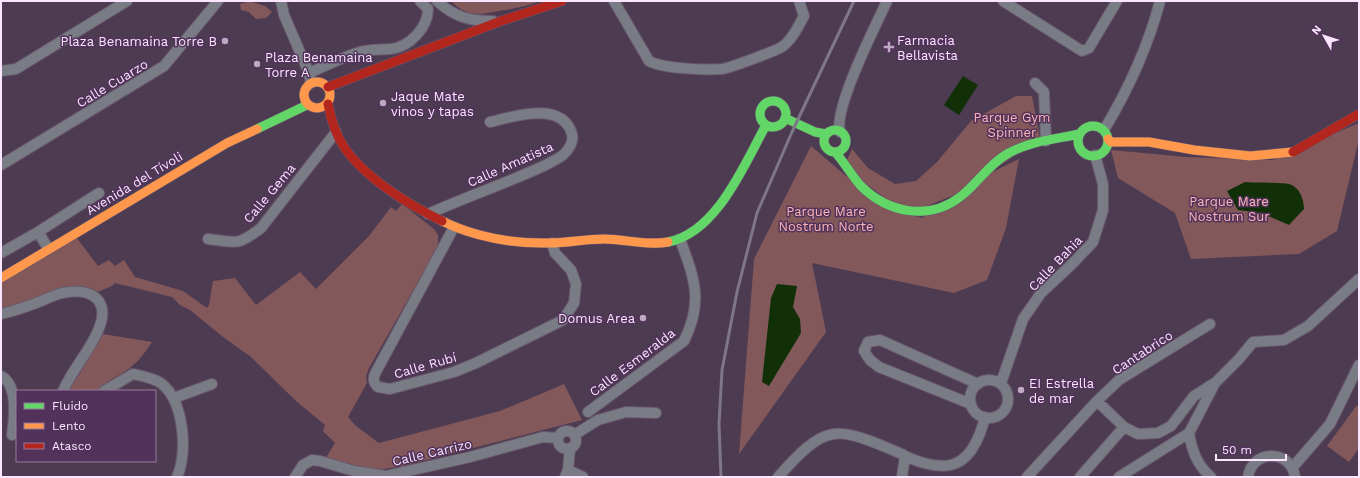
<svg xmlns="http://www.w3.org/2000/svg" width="1360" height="478" font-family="'Work Sans',sans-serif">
<rect width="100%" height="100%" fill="#4d3b52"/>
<path fill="#83585b" d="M249,1l16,5 7,6 -6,6 -10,1 -7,-7 -8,-2 -1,-6z
M451,1h90c-12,4 -23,7 -36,9 -23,3 -35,10 -54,-9z
M1016,96h16l8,43 -83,55 -38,15 -20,-1 -40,-29 -12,-19 5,-11 16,19 27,16 21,-3 21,-19 34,-41z
M1359,123v16l-22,92 -38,23 -108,5 -16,-46 -57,-35 -7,-28 75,7 87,3z
M811,146l69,59 42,13 68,-45 29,-14 -13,69 -19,52 -33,13 -142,-30 14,69 -87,122 15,-195z
M402,204l32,25 4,6v12l-69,121 -3,8 1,7 -19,34 8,9 23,17 121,-32 64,-27 18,36 -179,46 -26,4 -52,-11 10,-16 -12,-12 2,-6 -29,-24 -45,-44 -28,-20 -33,-27 -10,-5 -8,-8 -57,-14 -3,3 -17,7 -30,-2 -23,4 -41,16v-28l75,-46 22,29 11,-6 6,6 9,-6 11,17 48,14 24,17 2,-3 4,-24 22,-3 21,27 44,-33 16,17 53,-53 22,-29 5,4z
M103,334l49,8c-6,9 -12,18 -21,25 -10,9 -26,13 -33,24h-29z
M1357,405l2,2v41l-10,14 -22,-16z"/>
<path fill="#123008" d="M963,76l15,9 -19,30 -15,-10z
M1245,182c11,1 36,0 44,2 11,3 15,16 15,25l-15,16 -28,-12 -23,-3 -11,-19z
M777,284l20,2 -4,21 7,12 1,14 -32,53 -7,-4 9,-84z"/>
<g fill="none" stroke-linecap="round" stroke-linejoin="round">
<defs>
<path id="street" d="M281,1l3,14 25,58 2,10
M437,1c17,16 33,20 56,20
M614,1l35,60c15,8 56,9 73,8 8,-1 50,-17 58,-21 11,-6 18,-21 24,-32l-5,-15
M1003,1l79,50 7,-3 28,-47
M1,71l15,-2 111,-68
M309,73c17,-7 33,-16 51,-21 10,-3 21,-2 31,-3 18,-2 37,-21 37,-40l-8,-8
M1035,83l9,9 2,49
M1104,130c24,-40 44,-83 56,-129
M840,132c-7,-23 36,-107 47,-131
M1,165l163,-99 54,-65
M428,214c29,-13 59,-24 88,-36 16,-7 33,-13 47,-23 6,-5 11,-14 9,-21 -10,-34 -60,-17 -82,-12
M454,227l-77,143c-4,7 -5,11 1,17l12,2 64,-17 22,-9 87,-43 11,-17 2,-19 -5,-14 -16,-17 -3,-10
M38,232l61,-39
M208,239c29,3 28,8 53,-11l75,-96
M1,253l37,-21 10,16
M1,314c13,-3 25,-7 38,-12 7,-3 15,-7 23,-9 31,-6 50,8 35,40 -9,20 -25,37 -34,58
M1,376c18,9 13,44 11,59
M970 399a19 19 0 1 1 38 0a19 19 0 1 1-38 0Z
M1001,383l22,-64 18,-26 31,-29 21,-22 10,-32v-26l-8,-29
M104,391l29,-17c9,2 22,4 29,10 22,18 26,69 15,93
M174,398l38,-14
M1097,401l27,26 14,7 20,-1 13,-7 23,-30 19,-12
M971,404l-92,-37 -9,-7 -6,-9 4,-9 12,-2 98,44
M588,412l96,-71c20,-40 10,-63 -4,-102
M558 440a9 9 0 1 1 18 0a9 9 0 1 1-18 0Z
M1189,433c3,18 8,32 22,44
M574,435l24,-15 28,-8 30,1
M905,456c46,21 68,9 80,-39
M1293,467l37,-43 29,-59
M568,470l15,7
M295,477l8,-12 9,-5 8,1 34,10 32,5 84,-19 73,-20 15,1
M565,477l3,-7 2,-22
M778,477c13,-14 35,-41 56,-43 18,-3 51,13 68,20l3,2 -3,21
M1027,477l70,-76 22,-21 91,-56
M1080,477l44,-50
M1119,477l70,-44 26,-50 24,-24 14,-17 31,-2 24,-14 51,-47
M1248,477c4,-28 43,-28 47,0"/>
<path id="fast" d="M760 114a13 13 0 1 1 26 0a13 13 0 1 1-26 0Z
M785,118l30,14 11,2
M1078 141a15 15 0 1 1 30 0a15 15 0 1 1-30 0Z
M257,129l50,-24
M824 141a11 11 0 1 1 22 0a11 11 0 1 1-22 0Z
M835,152c10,11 16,23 26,34 27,27 68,35 99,11 17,-13 28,-32 47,-43 22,-13 49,-15 73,-20
M668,242c49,-9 77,-79 98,-117"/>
<path id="slow" d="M304 95a13 13 0 1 1 26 0a13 13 0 1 1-26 0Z
M1108,139l3,3h38l45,8 56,6 43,-4
M442,221c32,16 72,23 107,22 18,0 37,-4 55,-4 21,0 43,7 64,3
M1,278l226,-135 30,-14"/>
<path id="jam" d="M328,87l173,-66 61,-20
M328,104c3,15 7,30 16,43 21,31 65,58 98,74
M1293,152l66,-38"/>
</defs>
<use href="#street" stroke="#68586c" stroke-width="12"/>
<use href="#fast" stroke="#68586c" stroke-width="10"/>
<use href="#slow" stroke="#68586c" stroke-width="10"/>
<use href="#jam" stroke="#68586c" stroke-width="10"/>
<use href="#street" stroke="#7a7c85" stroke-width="10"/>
<use href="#fast" stroke="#63d668" stroke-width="9"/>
<use href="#slow" stroke="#ff974d" stroke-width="9"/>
<use href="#jam" stroke="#b3261e" stroke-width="9"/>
<path stroke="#7f7786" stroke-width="3" d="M721,477l-2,-53 3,-54 15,-78 20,-79 35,-81 62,-131"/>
</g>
<g fill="#bdaac2" stroke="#52325b" stroke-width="1.5">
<circle cx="225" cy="41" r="4"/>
<path d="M887 41h4v4h4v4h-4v4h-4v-4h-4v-4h4z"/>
<circle cx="257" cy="64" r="4"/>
<circle cx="383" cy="103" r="4"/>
<circle cx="643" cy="318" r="4"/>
<circle cx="1021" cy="390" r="4"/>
</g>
<g text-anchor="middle" stroke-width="3" stroke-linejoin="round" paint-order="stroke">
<g font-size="13" fill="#fae6ff" stroke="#52325b" text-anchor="start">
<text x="897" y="45">Farmacia<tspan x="897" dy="15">Bellavista</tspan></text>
<text x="217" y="46" text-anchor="end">Plaza Benamaina Torre B</text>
<text x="265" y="62">Plaza Benamaina<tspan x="265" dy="15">Torre A</tspan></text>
<text x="391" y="101">Jaque Mate<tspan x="391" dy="15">vinos y tapas</tspan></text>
<text x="635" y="323" text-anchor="end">Domus Area</text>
<text x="1029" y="388">EI Estrella<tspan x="1029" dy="15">de mar</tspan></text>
</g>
<g font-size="13" fill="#fae6ff" stroke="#52325b">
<text transform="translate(112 83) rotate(-31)" y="5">Calle Cuarzo</text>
<text transform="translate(510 164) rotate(-24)" y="5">Calle Amatista</text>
<text transform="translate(134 183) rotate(-31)" y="5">Avenida del Tívoli</text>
<text transform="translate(269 193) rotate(-50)" y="5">Calle Gema</text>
<text transform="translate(1055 263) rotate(-46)" y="5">Calle Bahia</text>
<text transform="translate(1142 352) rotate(-33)" y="5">Cantabrico</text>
<text transform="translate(632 362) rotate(-37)" y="5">Calle Esmeralda</text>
<text transform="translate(425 365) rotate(-16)" y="5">Calle Rubí</text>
<text transform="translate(432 452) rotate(-13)" y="5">Calle Carrizo</text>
</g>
<g font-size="13" fill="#fab6b6" stroke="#52325b">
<text x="1012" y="122">Parque Gym<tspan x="1012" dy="15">Spinner</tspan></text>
<text x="1229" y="206">Parque Mare<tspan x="1229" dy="15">Nostrum Sur</tspan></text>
<text x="826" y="216">Parque Mare<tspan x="826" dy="15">Nostrum Norte</tspan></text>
</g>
</g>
<rect width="1360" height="478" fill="none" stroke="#fae6ff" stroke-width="4"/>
<rect x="16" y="390" width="140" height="72" fill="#52325b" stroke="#957a9d"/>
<rect x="24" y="403" width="20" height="6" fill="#63d668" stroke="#957a9d"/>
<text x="52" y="410" font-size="12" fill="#fae6ff">Fluido</text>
<rect x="24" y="423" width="20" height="6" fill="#ff974d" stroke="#957a9d"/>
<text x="52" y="430" font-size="12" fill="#fae6ff">Lento</text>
<rect x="24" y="443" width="20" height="6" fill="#b3261e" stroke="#957a9d"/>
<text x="52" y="450" font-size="12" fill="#fae6ff">Atasco</text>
<g transform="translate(1324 36) rotate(309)" stroke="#52325b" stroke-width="3" paint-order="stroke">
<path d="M0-3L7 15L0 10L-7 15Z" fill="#fae6ff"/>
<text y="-6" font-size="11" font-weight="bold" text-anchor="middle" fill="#fae6ff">N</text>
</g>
<path d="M1216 454v6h70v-6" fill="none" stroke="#fae6ff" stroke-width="2"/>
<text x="1222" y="454" font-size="12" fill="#fae6ff" stroke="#52325b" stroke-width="3" paint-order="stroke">50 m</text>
</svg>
